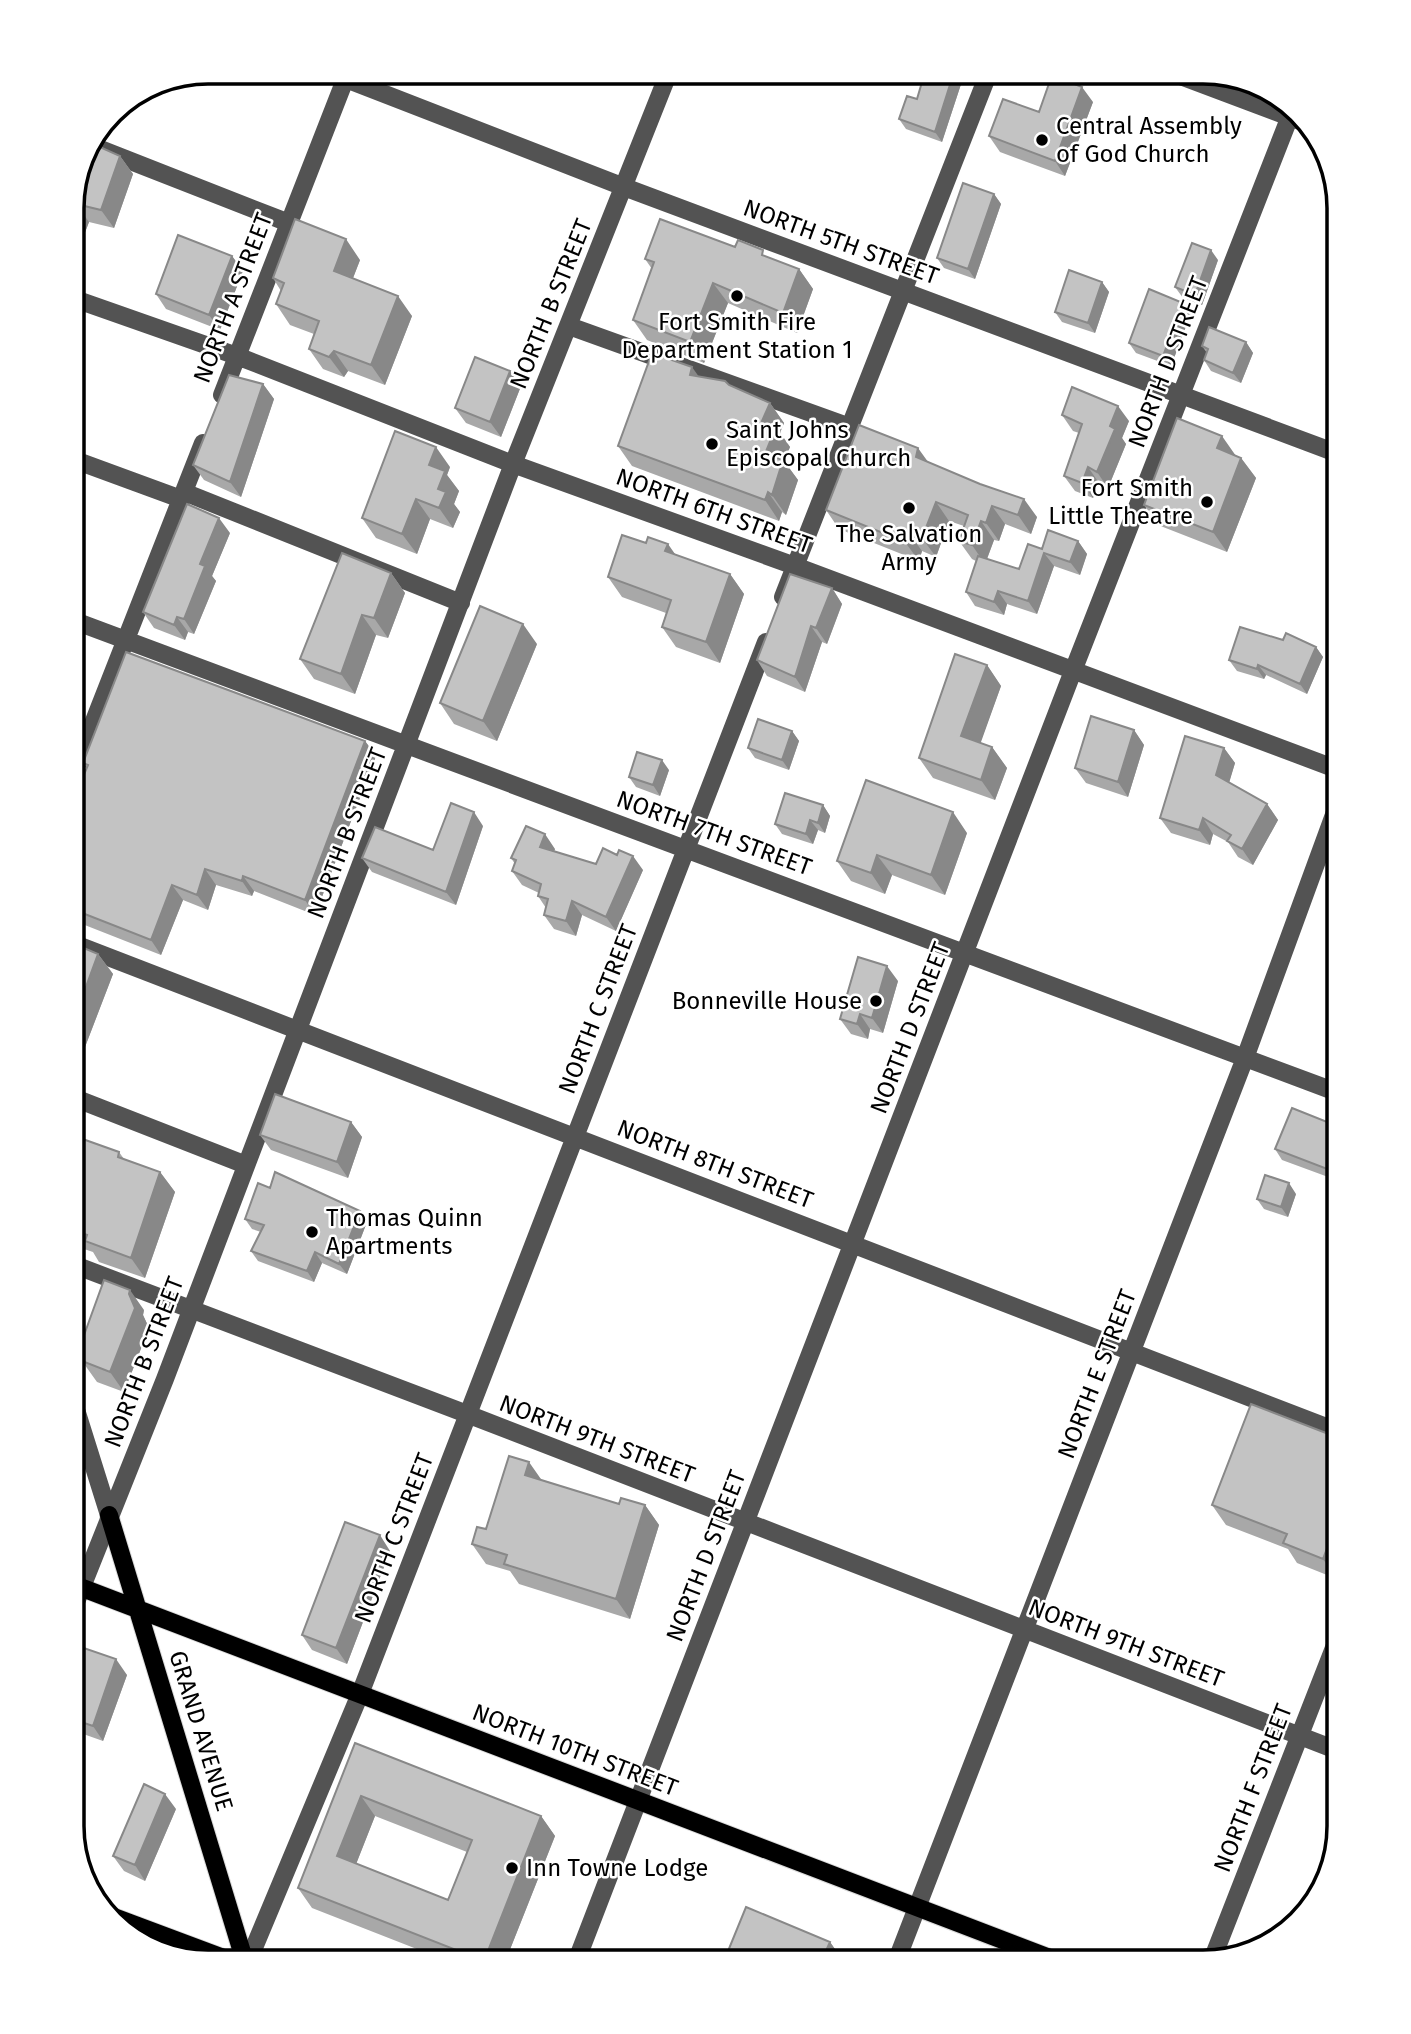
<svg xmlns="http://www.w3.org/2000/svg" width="1411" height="2034" font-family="'Fira Sans',sans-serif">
<rect width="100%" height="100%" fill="#fff"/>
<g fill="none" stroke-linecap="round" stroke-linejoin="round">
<defs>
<path id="major" d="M109,1515l136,447
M72,1584l988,378
M111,1916l123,46"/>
</defs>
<use href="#major" stroke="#dbdbdb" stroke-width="20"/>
<path stroke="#535353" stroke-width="18" d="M328,72l296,115 715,267
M1170,72l133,50
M100,149l189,74
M72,298l165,58 276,108 282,102 544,204
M569,326l281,101
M222,395l126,-323
M72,459l109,40
M184,492l277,111
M783,597l206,-525
M72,620l1267,473
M72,777l131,-334
M72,943l1267,489
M72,1097l174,68
M72,1264l395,150 872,337
M72,1397l37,118
M72,1612l93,-233 348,-915 156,-392
M1212,1960l127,-325
M248,1962l112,-268 406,-1052
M576,1962l497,-1291 219,-560
M896,1962l349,-904 94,-257"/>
<use href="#major" stroke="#000" stroke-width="18"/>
</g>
<path fill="#a8a8a8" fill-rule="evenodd" d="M925,72h43l-1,4 -3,-1 -22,67 -36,-13 -7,-10 18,-20z
M1093,102l-28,74 -65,-24 -11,-16 50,-24z
M120,156l13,18 -19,54 -25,-6 -17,44v-66z
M994,194l7,10 -26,75 -31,-11 -7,-10z
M735,247l33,10 31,12 14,20 -16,44 -69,-30 -24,60 -57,-23 -14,-20 19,-51 -7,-10z
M232,256l11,15 -23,59 -54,-21 -10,-15z
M360,260l-7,18 59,38 -27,69 -37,-14 -4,6 -21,-8 -14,-20 5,-15 -24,-9 -14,-21 5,-13 -8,-13z
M1218,260l-16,45 -19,-7 -8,-11z
M1102,282l7,10 -14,41 -33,-11 -7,-10z
M1191,313l-20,53 -35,-13 -7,-10z
M1246,342l7,11 -12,30 -30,-12 -7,-11 3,-7 -5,-7z
M1339,344v55h-1l-11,-15z
M699,377l30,8 41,18 14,20 -4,9 10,15 -6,14 14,19 -12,35 -4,-3 -3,9 -147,-55 -14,-20z
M263,384l11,15 -33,98 -37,-17 -11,-15z
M521,386l-20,51 -35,-14 -11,-15z
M1062,415l67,6 -7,17 4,6 -18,44 -9,-5 -6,15 -18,-7 -11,-15 15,-43 -6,-2z
M1236,456l5,2 15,20 -29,74 -69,-27 -14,-20z
M928,462l109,55 -6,17 -26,-10 -6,17 -5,-1 -7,19 32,10 23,-20 36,-8 9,13 -7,21 -26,-9 -17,48 -30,-10 -3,11 -29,-9 -9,-14 10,-31 -4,-2 -13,-18 5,-15 -15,-5 -13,36 -14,-6 -3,10 -80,-32 -13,-19z
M450,467l-3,8 12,16 -5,13 6,8 -7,16 -23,-9 -13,35 -41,-16 -14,-20z
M230,533l-18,43 4,5 -22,53 -6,-2 -3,8 -31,-12 -11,-16z
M675,555l55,19 14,20 -24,69 -44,-16 -14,-20 4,-14 -44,-16 -14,-20z
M391,573l14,20 -17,45 -12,-3 -21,59 -41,-15 -14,-20z
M832,588l10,16 -15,40 -5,-2 -17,50 -38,-16 -10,-16z
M1283,640l33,7 7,10 -16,37 -41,-19 -2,4 -27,-8 -8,-11z
M537,644l-40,97 -43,-17 -14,-21z
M987,665l14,21 -21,57 12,4 15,21 -12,32 -62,-22 -14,-20z
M1134,730l10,15 -16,52 -42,-14 -11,-15z
M792,731l7,10 -10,29 -34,-12 -7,-10z
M365,741l11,15 -61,159 -61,-24 -2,5 -36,-11 -8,25 -25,-10 -22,55 -89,-35v-117l15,-35 -4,-5z
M1224,748l11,15 -6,19 38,22 11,16 -25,45 -15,-8 -10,-15 -15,-8 -3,11 -39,-12 -11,-15z
M669,770l-9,26 -24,-9 -7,-10z
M823,805l7,11 -5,17 -7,-3 -5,14 -31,-10 -7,-10z
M483,826l-27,79 -84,-33 -10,-14 71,-8z
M967,833l-22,62 -53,-20 -7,19 -34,-13 -14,-20z
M555,849l-1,2 42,13 47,6 -27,61 -34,-16 -6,21 -22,-7 -10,-14 2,-7 -8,-12 1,-3 -17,-8 -10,-14 3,-7 -4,-6z
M72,943l26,11 15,20 -28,73 -13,-5z
M898,981l-15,52 -13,-4 -2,10 -17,-5 -11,-15z
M351,1122l11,15 -14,41 -77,-28 -11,-15z
M1327,1122l12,2v57l-57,-21 -7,-11z
M72,1152h47l5,7 36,13 15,20 -30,86 -46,-16 -6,-10 -21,-7z
M270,1188l97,34 -20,52 -25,-11 -8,19 -56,-21 -7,-10 10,-19 -9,-3 -7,-10z
M1296,1194l-8,23 -24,-8 -7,-10z
M144,1310l-1,5 6,13 -25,64 -27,-10 -15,-21z
M1339,1438l-2,141 -40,-16 -9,-14 -62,-24 -14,-20z
M541,1480l78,24 26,1 14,20 -29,94 -111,-35 -9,-13 -24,-7 -14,-20 14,-15z
M390,1551l-43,113 -35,-14 -10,-15z
M72,1644l55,31 -24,66 -31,-11z
M355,1743l186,73 14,20 -50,126h-55l-138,-54 -14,-20zM375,1816l92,36 -19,48 -92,-36z
M176,1809l-31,72 -21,-10 -11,-15z
M830,1942l14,20h-113l-5,-6z"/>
<path fill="#888" d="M954,72h7l3,3 -22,67 -7,-10z
M1082,87l11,15 -28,74 -10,-15z
M115,110l-4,8 -2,-2z
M120,156l13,18 -19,54 -13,-18z
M994,194l7,10 -26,75 -7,-10z
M76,204l13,18 -17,44v-52z
M346,239l14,21 -12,31 -14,-20z
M1211,250l7,10 -16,45 -7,-10z
M232,256l11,15 -23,59 -11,-15z
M799,269l14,20 -16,44 -14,-20z
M1102,282l7,10 -14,41 -7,-10z
M713,283l15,20 -24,60 -14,-21z
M398,296l14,20 -27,69 -14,-20z
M1183,303l8,10 -20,53 -8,-10z
M1246,342l7,11 -12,30 -8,-10z
M334,351l14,20 -4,6 -15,-20z
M692,367l15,21 -17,-13z
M510,371l11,15 -20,51 -11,-15z
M263,384l11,15 -33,98 -11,-15z
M770,403l14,20 -4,10 10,14 -6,14 14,19 -12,35 -14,-20 -7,-41 -3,-33z
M1118,406l11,15 -7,17 4,6 -18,44 -11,-16 13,-46z
M1222,436l14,20 -19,-8z
M436,447l14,20 -3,8 12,16 -5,13 6,8 -7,16 -14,-20 -1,-19 -9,-24z
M918,448l13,18 -15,-9z
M1241,458l15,20 -29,74 -14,-20z
M1088,467l11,16 -6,15 -11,-15z
M768,492l14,20 -3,9 -14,-21z
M416,499l14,20 -13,35 -15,-20z
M1024,499l13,18 -6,17 -13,-19z
M936,502l13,19 -13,36 -14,-19z
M992,506l13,18 -6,17 -13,-18z
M219,518l11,15 -18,43 4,5 -22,53 -10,-15 16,-55z
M981,521l13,19 -9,24 -13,-19z
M908,532l14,19 -3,10 -14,-19z
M1078,541l9,13 -7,21 -10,-13z
M668,544l14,20 -17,-13z
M1044,553l10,13 -17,48 -9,-13z
M391,573l14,20 -17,45 -14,-20z
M730,574l14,20 -24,69 -14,-21z
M832,588l10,16 -15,40 -11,-16z
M998,591l9,13 -3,11 -10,-13z
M362,615l14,20 -21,59 -14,-20z
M177,617l11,15 -3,8 -11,-15z
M523,624l14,20 -40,97 -14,-20z
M811,626l11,16 -17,50 -10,-15z
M1316,647l7,10 -16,37 -7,-10z
M987,665l14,21 -25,70 -15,-20z
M1258,665l8,10 -2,4 -7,-10z
M1134,730l10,15 -16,52 -10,-15z
M792,731l7,10 -10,29 -7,-10z
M365,741l11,15 -61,159 -10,-15z
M992,747l15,21 -12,32 -14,-20z
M1224,748l11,15 -8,27 -11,-15z
M662,760l7,10 -9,26 -7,-11z
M1267,804l11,16 -25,45 -11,-16z
M823,805l7,11 -5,17 -7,-10z
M474,812l9,14 -27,79 -10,-13z
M953,812l14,21 -22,62 -14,-20z
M1203,818l10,16 -3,11 -11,-15z
M810,820l8,10 -5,14 -7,-10z
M545,834l10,15 -5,12 -10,-14z
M877,855l15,20 -7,19 -14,-21z
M633,856l10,14 -27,61 -10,-14z
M205,869l11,16 -8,25 -11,-15z
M243,876l11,15 -2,5 -10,-15z
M172,885l11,15 -22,55 -10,-15z
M572,901l10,14 -6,21 -10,-15z
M98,954l15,20 -28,73 -13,-19v-3z
M887,966l11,15 -15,52 -11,-15z
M860,1014l10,15 -2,10 -11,-15z
M72,1104l5,7 -5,13z
M351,1122l11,15 -14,41 -11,-16z
M1339,1162v16l-4,-6z
M160,1172l15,20 -30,86 -14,-20z
M1289,1183l7,11 -8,23 -7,-10z
M360,1211l7,11 -20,52 -8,-10z
M315,1252l7,11 -8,19 -7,-11z
M130,1290l14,20 -1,5 6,13 -25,64 -14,-20z
M529,1462l14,20 -18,-7z
M72,1471l9,34 -9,29z
M645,1505l14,20 -29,94 -14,-20z
M1339,1516v56l-2,7 -14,-20z
M380,1535l10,16 -43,113 -11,-16z
M116,1659l11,16 -24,66 -10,-15z
M165,1794l11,15 -31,72 -10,-16z
M361,1796l14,20 -24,61 -14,-21z
M541,1816l14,20 -50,126h-20l-1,-1z
M830,1942l14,20h-23z"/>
<path fill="#c3c3c3" stroke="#888" stroke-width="2" fill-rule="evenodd" d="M925,72h29l-19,60 -36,-13 8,-23 10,3z
M1052,75l30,12 -27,74 -66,-25 14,-37 36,13z
M91,143l29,13 -19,54 -25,-6 -4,10v-14l10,-44z
M963,183l31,11 -26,75 -31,-11z
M295,219l51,20 -12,32 64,25 -27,69 -37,-14 -5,6 -20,-8 10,-28 -43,-17 8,-21 -11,-5z
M660,219l75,28 3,-7 25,10 -1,5 37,14 -16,44 -70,-30 -23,59 -57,-22 21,-58 -9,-3z
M178,235l54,21 -23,59 -53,-21z
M1192,243l19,7 -16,45 -20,-8z
M1069,270l33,12 -14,41 -33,-11z
M1149,289l34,14 -20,53 -34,-13z
M1209,327l37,15 -13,31 -29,-13 4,-11 -6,-3z
M1339,344v44l-12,-4z
M652,353l40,14 -2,8 35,6 4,4 41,18 -8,18 14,6 -11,27 18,6 -11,35 -4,-3 -3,8 -147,-54z
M475,357l35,14 -20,51 -35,-14z
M229,375l34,9 -33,98 -37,-17z
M1072,387l46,19 -8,20 5,3 -18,43 -9,-5 -6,16 -18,-7 18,-52 -20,-9z
M1177,418l45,18 -5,12 24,10 -28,74 -69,-27z
M859,425l59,23 -2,9 64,27 44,15 -6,16 -26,-9 -6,17 -5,-2 -9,24 -13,-4 9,-26 -32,-13 -14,36 -14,-6 -3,10 -79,-32z
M395,431l41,16 -7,18 16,6 -7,18 8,3 -7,16 -23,-9 -14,35 -40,-16z
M187,504l32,14 -19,46 5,2 -21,53 -7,-2 -3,8 -31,-13z
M1048,530l30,11 -8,21 -26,-9 -16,48 -30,-10 -4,11 -28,-10 12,-36 41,13 9,-25 14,5z
M622,535l24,8 2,-6 20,7 -3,7 65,23 -24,68 -44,-15 9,-27 -63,-23z
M342,553l49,20 -17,45 -12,-3 -21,59 -41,-15z
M790,574l42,14 -16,40 -5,-2 -16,51 -38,-17z
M480,606l43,18 -40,97 -43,-18z
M1240,627l43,13 3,-7 30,14 -16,37 -42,-19 -1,4 -28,-9z
M126,652l239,89 -60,159 -62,-24 -1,5 -37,-12 -8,26 -25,-10 -21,55 -79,-31v-106l16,-38 -5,-2z
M955,654l32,11 -26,71 31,11 -11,33 -62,-22z
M1091,716l43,14 -16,52 -43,-14z
M758,719l34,12 -10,29 -34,-12z
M1185,736l39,12 -8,27 51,29 -25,45 -15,-8 4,-6 -28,-17 -4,12 -39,-12z
M637,752l25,8 -9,25 -24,-8z
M866,780l87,32 -22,63 -54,-20 -6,18 -34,-12z
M785,793l38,12 -5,18 -8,-3 -4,14 -31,-10z
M451,803l23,9 -28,80 -84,-34 13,-31 58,23z
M526,826l19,8 -5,13 56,17 7,-16 14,7 2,-5 14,6 -27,61 -34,-16 -6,20 -22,-6 4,-16 -10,-3 3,-12 -29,-13 4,-11 -5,-2z
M72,943l26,11 -26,71z
M858,957l29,9 -15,52 -12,-4 -3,10 -17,-5z
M275,1094l76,28 -14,40 -77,-27z
M1292,1108l35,14 1,-2 11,4v38l-4,10 -60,-23z
M77,1137l42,15 -1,5 42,15 -29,86 -46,-17 2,-6 -15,-5v-78z
M275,1172l85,39 -21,53 -24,-12 -8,19 -56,-20 13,-26 -19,-6 13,-36 12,5z
M1265,1175l24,8 -8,24 -24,-8z
M104,1280l26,10 -1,4 6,14 -25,64 -28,-11 -3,-12z
M1251,1404l88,34v78l-16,43 -40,-16 4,-9 -75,-29z
M509,1456l20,6 -4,13 94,29 2,-6 24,7 -29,94 -112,-35 3,-9 -35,-11 5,-17 9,2z
M72,1487l2,8 -2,7z
M345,1522l35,13 -44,113 -34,-13z
M72,1644l44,15 -23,67 -21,-7z
M355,1743l186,73 -57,145 -186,-73zM361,1796l111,44 -24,60 -111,-44z
M144,1784l21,10 -30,71 -22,-9z
M746,1907l84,35 -9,20h-80l-15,-6z"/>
<g fill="#000" stroke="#fff" stroke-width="2.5">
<circle cx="1042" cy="140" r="7"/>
<circle cx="737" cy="296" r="7"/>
<circle cx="712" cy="444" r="7"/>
<circle cx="1207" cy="502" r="7"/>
<circle cx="909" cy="508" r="7"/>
<circle cx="876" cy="1001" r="7"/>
<circle cx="312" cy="1232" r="7"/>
<circle cx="512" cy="1868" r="7"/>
</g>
<g text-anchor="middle" stroke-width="5" stroke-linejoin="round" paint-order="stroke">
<g font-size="24" fill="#000" stroke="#fff" text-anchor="start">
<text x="1056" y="134">Central Assembly<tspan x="1056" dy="28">of God Church</tspan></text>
<text x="737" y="330" text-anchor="middle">Fort Smith Fire<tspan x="737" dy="28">Department Station 1</tspan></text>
<text x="726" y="438">Saint Johns<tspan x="726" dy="28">Episcopal Church</tspan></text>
<text x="1193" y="496" text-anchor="end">Fort Smith<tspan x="1193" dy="28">Little Theatre</tspan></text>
<text x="909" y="542" text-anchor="middle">The Salvation<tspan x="909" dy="28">Army</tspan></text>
<text x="862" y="1009" text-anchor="end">Bonneville House</text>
<text x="326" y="1226">Thomas Quinn<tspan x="326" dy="28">Apartments</tspan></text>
<text x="526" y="1876">Inn Towne Lodge</text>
</g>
<g font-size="24" fill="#000" stroke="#fff">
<text transform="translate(841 242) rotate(20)" y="8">NORTH 5TH STREET</text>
<text transform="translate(233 298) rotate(-69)" y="8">NORTH A STREET</text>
<text transform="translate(551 304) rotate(-68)" y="8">NORTH B STREET</text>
<text transform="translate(1168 362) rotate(-69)" y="8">NORTH D STREET</text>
<text transform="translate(714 511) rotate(20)" y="8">NORTH 6TH STREET</text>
<text transform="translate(347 833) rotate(-69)" y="8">NORTH B STREET</text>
<text transform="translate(714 833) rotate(20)" y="8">NORTH 7TH STREET</text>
<text transform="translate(598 1009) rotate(-69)" y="8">NORTH C STREET</text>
<text transform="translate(910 1028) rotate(-69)" y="8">NORTH D STREET</text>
<text transform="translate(715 1164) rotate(21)" y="8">NORTH 8TH STREET</text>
<text transform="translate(144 1362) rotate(-69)" y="8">NORTH B STREET</text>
<text transform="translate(1097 1374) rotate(-69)" y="8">NORTH E STREET</text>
<text transform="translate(597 1439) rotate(21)" y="8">NORTH 9TH STREET</text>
<text transform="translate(394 1538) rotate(-69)" y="8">NORTH C STREET</text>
<text transform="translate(706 1556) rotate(-69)" y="8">NORTH D STREET</text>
<text transform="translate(1126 1643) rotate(21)" y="8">NORTH 9TH STREET</text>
<text transform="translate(201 1731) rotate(73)" y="8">GRAND AVENUE</text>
<text transform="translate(575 1750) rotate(21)" y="8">NORTH 10TH STREET</text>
<text transform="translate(1253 1788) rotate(-69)" y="8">NORTH F STREET</text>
</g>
</g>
<path d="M0 0H1411V2034H0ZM208 84H1203A124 124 0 0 1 1327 208V1826A124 124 0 0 1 1203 1950H208A124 124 0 0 1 84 1826V208A124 124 0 0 1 208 84Z" fill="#fff" fill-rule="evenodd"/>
<path fill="none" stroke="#000" stroke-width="3.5" d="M208 84H1203A124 124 0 0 1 1327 208V1826A124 124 0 0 1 1203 1950H208A124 124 0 0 1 84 1826V208A124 124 0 0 1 208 84Z"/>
</svg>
